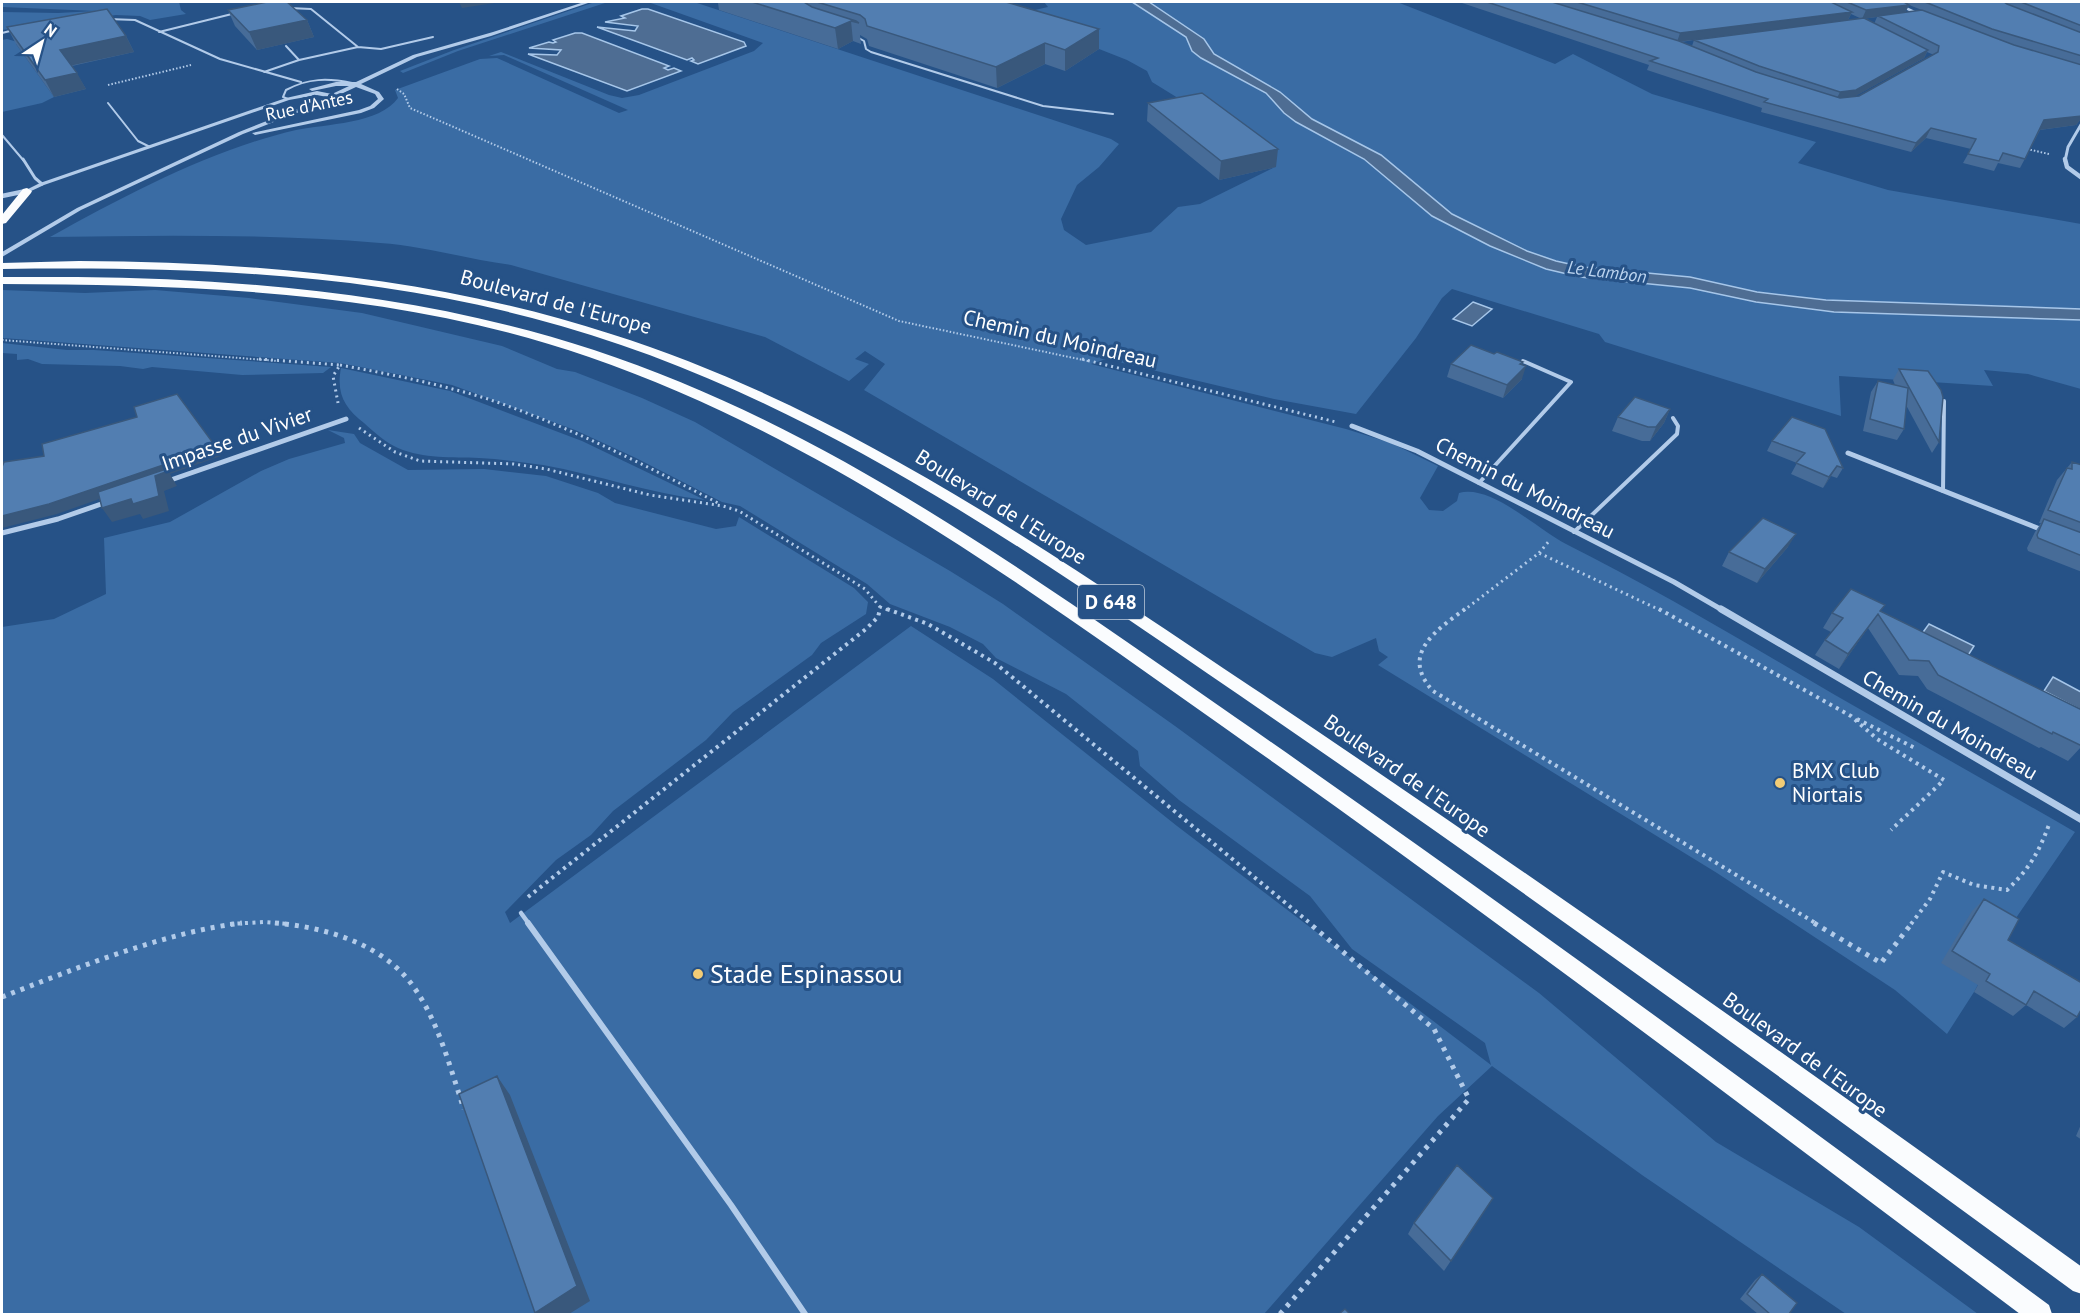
<svg xmlns="http://www.w3.org/2000/svg" width="2083" height="1316" font-family="'PT Sans',sans-serif">
<rect width="100%" height="100%" fill="#265287"/>
<path fill="#3a6ca4" d="M2,2h177l2,8 5,4 -36,6 -10,-4 -24,-1 -114,15v-18l56,1 38,-2 -94,-4z
M595,2h13l-150,49 -55,22 -3,-2 54,-21z
M648,2h46l417,137 8,5 -20,23 -22,18 -16,34 3,11 22,15 65,-13 27,-25 22,-3 75,-37 -76,-56 -47,-29 -5,-11 -20,-11 -114,-45 35,-8 -4,-5h88l54,35 6,14 9,7 65,35 18,20 12,9 68,37 68,57 114,53 34,8 110,11 66,14 78,10 247,8v69l-53,-15 -44,-4 9,16 -154,-10 2,40 -236,-74 -6,-8 -147,-45 -10,9 -26,40 -60,76 -82,-15 -168,-40 -15,5 255,65 45,14 47,23 -18,32 9,12 14,1 14,-10 2,-8c32,-9 78,36 107,51 92,46 180,99 269,151 80,46 160,91 240,137l-68,99 -33,61 -27,42 -52,-44 -178,-117 -339,-208 10,-8 -9,-6 -3,-13 -44,19 -17,-4 -451,-263 21,-26 -20,-13 -10,8 14,5 -20,17 -84,-44 -254,-72c-44,-6 -87,-19 -131,-22 -110,-9 -220,-8 -330,-6 78,-43 160,-87 246,-107 29,-6 84,-6 102,-32l-3,-8 85,-31 17,-1 122,55 9,-3 -124,-55 -15,1 12,-4 108,43 13,3 17,-3 115,-44 9,-8z
M1149,2h248l158,62 18,-10 79,40 164,48 -18,21 90,27 193,34v85l-255,-9 -69,-8 -68,-15 -106,-10 -27,-6 -29,-10 -75,-37 -71,-59 -69,-36 -32,-27 -66,-38 -10,-15z
M7,39l14,4 -5,1 38,53 -12,6 -40,9v-72z
M2,290l83,3 70,-3 94,8 113,15 140,33 55,23 18,3 67,26 53,24 255,149 53,33 172,122 364,267 177,149 143,85 119,87h-132l-204,-139 -150,-109 -54,50 -174,198h-1262v-687l52,-8 52,-25 -2,-56 66,-16 91,-51 28,-12 56,-16 -1,-5 -16,-8 26,4 6,9 48,27 76,-1 62,7 52,17 17,10 101,26 20,-3 3,-9 115,71 14,14 -2,12 -45,29 -9,12 -79,57 -27,28 -93,71 -22,24 -35,25 -51,52 5,11 401,-297 82,53 184,147 314,239 -6,-22 -133,-94 -42,-53 -131,-96 -39,-34 -2,-15 -72,-57 -70,-36 -13,-14 -33,-17 -60,-23 -23,-20 -127,-78 -18,-4 -86,-44 -61,-28 -123,-45 -112,-22 -338,-25z
M2,343l65,7h27l237,17 -8,6 -81,2 -90,-8 -9,2 -23,-3 -78,-2 -14,-5 -11,1v-6l-15,-1z
M341,368l109,23 132,50 123,59c-56,-7 -107,-25 -162,-35 -21,-3 -43,-6 -64,-7 -27,-1 -55,1 -81,-10 -12,-5 -24,-16 -34,-25 -19,-15 -28,-29 -23,-55z"/>
<path fill="#4e6d93" stroke="#a6c6e9" stroke-width="1.5" d="M1132,2h17l55,37 10,15 66,38 32,27 69,36 71,59 75,37 29,10 27,6 107,10 67,15 69,8 255,9v11l-247,-8 -78,-10 -66,-14 -110,-11 -34,-8 -56,-23 -58,-30 -68,-57 -68,-37 -12,-9 -18,-20 -65,-35 -9,-7 -6,-14z
M642,9h6l96,33 2,4 -48,18 -7,-3 3,-1 -2,-2 -5,2 -90,-33 38,4 3,-5 -33,-4 20,-4 -4,-2z
M575,33h7l87,33 -5,2 4,2 6,-2 7,3 -54,20 -99,-37 29,1 4,-5 -32,-2 20,-6 4,1 3,-1 -3,-2z
M1473,302l19,7 -20,17 -19,-7z
M1929,624l45,22 -7,11 -46,-22z
M2053,677l28,15v18l-37,-19z"/>
<g fill="none" stroke-linecap="round" stroke-linejoin="round">
<path stroke="#b2cbe9" stroke-width="2" stroke-dasharray="1.5 2" stroke-linecap="butt" d="M108,85l83,-20
M397,89l7,5 6,14 489,213 189,40
M2027,149l22,5
M2,340l277,21"/>
<path stroke="#b2cbe9" stroke-width="3" stroke-dasharray="2 4" stroke-linecap="butt" d="M259,359l81,6 -7,11 5,27
M1082,359l254,63
M340,365c50,9 99,19 148,34 80,27 155,65 230,104
M359,428l36,24 25,9 94,3 32,5 104,26 73,11 16,5 126,78 15,18 -1,4
M1539,553l11,-13
M880,607l11,4
M1463,611l76,-58 123,58"/>
<path stroke="#b2cbe9" stroke-width="4" stroke-dasharray="3 4.5" stroke-linecap="butt" d="M887,609l41,15 67,39 316,261
M1465,609c-28,21 -66,45 -32,82l384,233
M1659,609l192,107 26,23 67,41 -53,50
M1857,719l58,29
M528,897l338,-268 12,-12 2,-8
M230,924l34,-2 25,2
M1911,924l19,-25 13,-27 31,13 33,5c23,-22 32,-38 43,-68"/>
<path stroke="#b2cbe9" stroke-width="5" stroke-dasharray="4 6" stroke-linecap="butt" d="M275,923c50,4 108,21 138,63 26,36 37,82 51,123
M1814,923l67,40 31,-40
M2,997c72,-28 163,-65 240,-74
M1280,1314l189,-215 -35,-70 -125,-106"/>
<path stroke="#b2cbe9" stroke-width="2" d="M108,19l27,1 85,39 81,23
M159,32l77,-19
M2,33l12,-3
M857,37l7,4 2,8 5,3 172,54 70,8
M286,46l13,14
M358,47l23,2 52,-12
M264,72l35,-12 59,-13 -47,-38 -22,-1
M288,99l-5,-2 3,-7c22,-12 42,-12 66,-7
M108,103l30,38 12,6
M2,135l22,26"/>
<path stroke="#b2cbe9" stroke-width="3" d="M23,159l12,19 7,6"/>
<path stroke="#b2cbe9" stroke-width="4" d="M1479,483l92,-101 -48,-21
M1943,491l1,-90
M1574,532l103,-98 1,-8 -5,-8"/>
<path stroke="#b2cbe9" stroke-width="4.5" d="M521,913l8,11"/>
<path stroke="#b2cbe9" stroke-width="6" d="M528,923l203,282 74,109"/>
<path stroke="#b2cbe9" stroke-width="3" d="M2065,161l3,-14 14,-24"/>
<path stroke="#b2cbe9" stroke-width="4.5" d="M2065,159l2,8 15,11
M2,196l24,-5"/>
<path stroke="#b2cbe9" stroke-width="5" d="M1352,426l65,25 257,131 50,29
M1848,453l197,78
M165,482l181,-63
M2,533l56,-14 49,-17"/>
<path stroke="#b2cbe9" stroke-width="7" d="M1721,609l361,211"/>
<path fill="#b2cbe9" fill-rule="evenodd" d="M584,2h7l-100,34 -74,21 -56,27 18,8 5,7 -10,9 -13,5 -106,22 -3,-2 107,-23 11,-4 8,-7 -3,-5 -19,-7 -34,16 -79,31 -162,76 -79,47v-5l75,-44 162,-76 88,-35 -10,-2 -28,5 -245,85 -15,7 -5,-1 16,-8 246,-85 31,-7 15,3 17,-8h-13l-24,5 -3,-2 27,-7h20l57,-27 80,-23z
M1891,2h5l32,15 -5,1z"/>
<path fill="#fafcfe" fill-rule="evenodd" d="M27,188l5,3 -1,2 -25,30 -4,1v-9l21,-26z
M79,261c181,1 359,17 532,73 234,74 440,219 642,354 280,187 555,382 829,579v27l-9,-3c-265,-194 -531,-388 -802,-574 -230,-157 -465,-328 -739,-399 -177,-47 -349,-51 -530,-49v-6z
M77,277c176,2 349,18 517,73 235,77 440,228 641,367 275,191 545,389 814,588l3,9h-32c-264,-198 -528,-398 -798,-588 -199,-140 -401,-289 -633,-369 -190,-66 -389,-72 -587,-73v-7z"/>
</g>
<path fill="#476c98" fill-rule="evenodd" d="M714,2h292l93,47 -34,22 -20,-7 -48,24 -128,-42 -2,-7 -7,-4 1,9 -8,-3 -15,8 -119,-39 -1,-7z
M1459,2h545l3,2v-2h75v118h-2l-4,5 -36,5 -20,38 -22,-5 -4,8 -31,-8 8,-14 -45,-11 -15,14 -150,-40 1,-4 -115,-38 2,-5zM1909,5l13,5 -17,3zM1851,14l11,5 15,-2 -3,7 -26,-4zM1694,40l-2,6 -11,-4zM1927,52l7,3 -75,41h-4l69,-38z
M228,10l79,10 7,17 -57,13 -22,-24z
M7,27l119,9 8,16 -62,14 14,23 -32,8 -38,-53z
M1148,103l128,64 -57,13 -72,-59z
M1494,354l29,8 -1,2v15l-19,19 -56,-21 4,-13z
M1899,369l40,73 -7,11 -26,-48 -2,24 -7,11 -34,-9 8,-39 7,-11 17,4 -2,-5z
M1670,409l-6,14 -14,18h-8l-30,-10 6,-14z
M1772,441l71,27 -6,10 -6,-2 -8,12 -32,-14 6,-11 -30,-12z
M2072,462l10,3v107l-54,-21 -1,-3 8,-16 6,-9h-2l18,-43z
M1788,547l-31,36 -35,-17 7,-14z
M1880,611l202,135 -14,15 -27,-14 -2,1 -112,-59 -9,-13 -19,-1 -31,-47 -29,41 -24,-14 10,-15 6,-8 -8,-4 9,-15z
M1984,899l24,41 69,77 -13,11 -38,-23 -13,11 -39,-24 4,-7 -37,-22 31,-52z
M2082,1122v18l-6,-4z
M1493,1198l-49,73 -36,-37 6,-11z
M1762,1274l27,40h-31l-18,-15 15,-19z"/>
<path fill="#39587c" d="M459,2h42l-39,6z
M1909,5l-4,8 -43,6 4,-9z
M1852,12l-4,8 -171,22 3,-9z
M307,20l7,17 -57,13 -8,-18z
M851,21l2,20 -15,8 -3,-21z
M1099,29v20l-34,22v-21z
M126,36l8,16 -65,14 -9,-16z
M1045,43v21l-48,24 -1,-21z
M1928,50l-4,8 -72,40 -16,2 4,-8z
M77,73l9,16 -32,8 -9,-17z
M2082,116v4h-2l-4,5 -37,5 5,-10z
M1931,128l-5,10 -15,14 5,-9z
M1278,149l-2,18 -57,13 2,-19z
M1523,362l-4,11 7,-7 -4,13 -19,19 4,-13z
M1670,409l-6,14 -14,18 6,-14z
M216,447l5,9 -51,18 7,12 -13,5 5,20 -26,8 -3,-5 -28,8 -10,-14 54,-29 -99,35 -55,14v-12z
M1837,466l-6,10 -8,12 6,-11z
M1796,534l-8,13 -31,36 8,-14z
M1878,614l-10,14 -29,41 9,-15z
M497,1076l13,19 80,206 -21,13h-33l-1,-1z"/>
<path fill="#527eb1" stroke="#39587c" stroke-width="1.5" d="M267,2h20l20,18 -58,12 -21,-22z
M752,2h52l8,5 44,14 3,2 -8,-2 -16,7z
M817,2h189l93,27 -34,21 -20,-7 -49,24 -129,-41 -2,-7 -5,-4z
M1487,2h65l127,39 77,31 84,26 19,-2 79,-44 1,-6 -61,-30 44,-6 92,35 68,20v51l-38,4 -19,39 -22,-6 -4,8 -31,-7 8,-15 -45,-11 -15,15 -152,-41 4,-3 -118,-38 8,-3z
M1577,2h254l21,10 -172,21z
M1847,2h57l5,3 -43,5z
M1925,2h79l3,2 75,29v23l-90,-27z
M2021,2h61v24z
M107,9l19,27 -66,14 17,23 -32,7 -38,-53z
M1864,18l64,32 -72,40 -16,2 -81,-26 -65,-26z
M1202,93l76,56 -57,12 -73,-58z
M1471,345l23,9 3,-2 26,10 -3,2 6,2 -19,19 -56,-21z
M1899,369l29,2 13,19 2,7 -4,45z
M1878,381l30,7 -4,41 -34,-10z
M177,394l39,53 -167,57 -47,12v-49l2,-5 40,-6 -2,-12 95,-27 -3,-10z
M1635,397l35,12 -14,18h-8l-30,-10z
M1792,417l33,12 18,39 -6,-2 -8,11 -33,-14 9,-10 -33,-12z
M2072,462l10,3v58l-34,-13 19,-42 5,1z
M166,469l2,2 -13,5 4,20 -26,8 -2,-5 -29,9 -4,-16z
M1763,518l33,16 -31,35 -36,-17z
M2044,519l38,14v23l-44,-18 -1,-3z
M1851,589l34,16 -5,6 202,99v36l-29,-14 -1,2 -114,-59 -9,-14 -20,-1 -31,-46 -30,40 -23,-14 18,-22 -11,-5z
M1984,899l35,20 -11,21 74,43v25l-5,9 -43,-26 -8,14 -40,-24 4,-7 -38,-23z
M497,1076l80,210 -42,27 -76,-219z
M1457,1165l36,33 -42,63 -37,-38z
M1762,1274l35,29 -8,11h-19l-23,-20z
M1345,1309l5,5h-11z"/>
<g fill="#f2cc76" stroke="#265287" stroke-width="2">
<circle cx="1780" cy="783" r="6"/>
<circle cx="698" cy="974" r="6"/>
</g>
<g text-anchor="middle" stroke-width="6" stroke-linejoin="round" paint-order="stroke">
<g font-size="18" fill="#fff" stroke="#265287">
<text transform="translate(309 106) rotate(-12)" y="6">Rue d'Antes</text>
</g>
<g font-size="18" font-style="italic" fill="#bdd5f0" stroke="#265287">
<text transform="translate(1607 272) rotate(7)" y="6">Le Lambon</text>
</g>
<rect fill="#265287" stroke="#becbdb" stroke-width="1.5" x="1078" y="585" width="66" height="34" rx="4.5"/>
<g font-size="20" font-weight="bold" fill="#fff">
<text x="1111" y="609">D 648</text>
</g>
<g font-size="21" fill="#fff" stroke="#265287">
<text transform="translate(556 302) rotate(15)" y="7">Boulevard de l'Europe</text>
<text transform="translate(1060 339) rotate(13)" y="7">Chemin du Moindreau</text>
<text transform="translate(237 439) rotate(-19)" y="7">Impasse du Vivier</text>
<text transform="translate(1525 488) rotate(27)" y="7">Chemin du Moindreau</text>
<text transform="translate(1001 507) rotate(32)" y="7">Boulevard de l'Europe</text>
<text transform="translate(1950 725) rotate(30)" y="7">Chemin du Moindreau</text>
<text transform="translate(1407 776) rotate(35)" y="7">Boulevard de l'Europe</text>
<text transform="translate(1805 1055) rotate(36)" y="7">Boulevard de l'Europe</text>
</g>
<g font-size="21" fill="#fff" stroke="#265287" text-anchor="start">
<text x="1792" y="778">BMX Club<tspan x="1792" dy="24">Niortais</tspan></text>
</g>
<g font-size="26" fill="#fff" stroke="#265287" text-anchor="start">
<text x="710" y="983">Stade Espinassou</text>
</g>
</g>
<rect width="2083" height="1316" fill="none" stroke="#ffffff" stroke-width="6"/>
<g transform="translate(42 42) rotate(36)" stroke="#265287" stroke-width="4.5" paint-order="stroke">
<path d="M0-4.5L10 22L0 15L-10 22Z" fill="#ffffff"/>
<text y="-9" font-size="16" font-weight="bold" text-anchor="middle" fill="#ffffff">N</text>
</g>
</svg>
